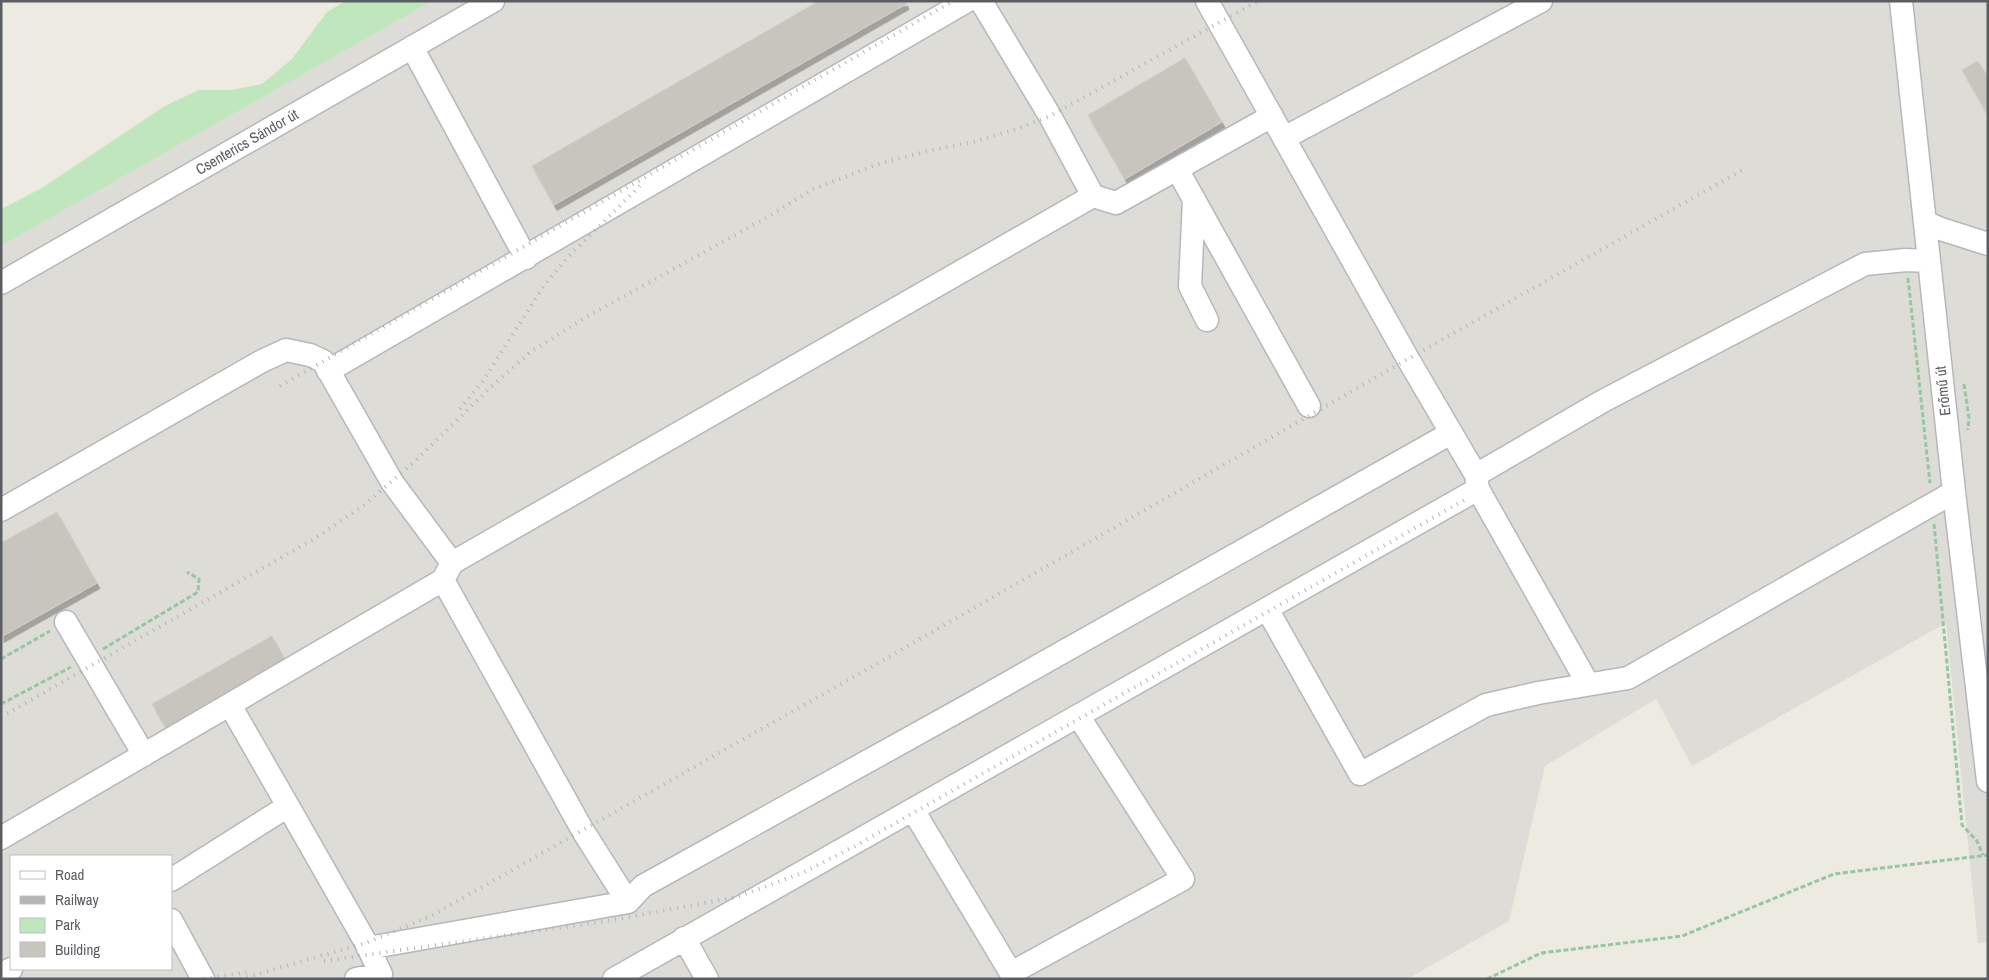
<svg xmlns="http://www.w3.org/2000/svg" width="1989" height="980" font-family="'Archivo Narrow',sans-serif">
<defs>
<filter id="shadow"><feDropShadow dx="3" dy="5.5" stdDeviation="0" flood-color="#0004"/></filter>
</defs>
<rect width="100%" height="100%" fill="#edeae1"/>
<path fill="#dedcd6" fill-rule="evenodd" d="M432,1h1556v941l-10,1 -32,-320 -254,143 -36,-67 -111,67 -36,155 -102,58h-1406v-733zM11,856h160v113h-160z"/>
<path fill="#bfe6bd" d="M346,1h86l-431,245v-37l41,-21 123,-82 34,-16h32l31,-6 30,-25 35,-47z"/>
<path fill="#c8c5bf" stroke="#d2ccc0" filter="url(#shadow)" d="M819,1h86l1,3 -352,201 -22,-39z
M1185,58l37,64 -97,57 -37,-64z
M1978,61l10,16v38l-26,-45z
M57,512l40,71 -96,54v-94z
M272,636l15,27 -119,68 -16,-27z"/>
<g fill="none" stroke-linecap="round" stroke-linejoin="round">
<defs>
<path id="minor" d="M981,1l69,115 43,80 23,7 156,-87
M1207,1l201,358 68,116 2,14
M1901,1l53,491 34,289
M412,47l114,211
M1284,138l257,-137
M1177,169l132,237
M1194,199l-4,87 17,34
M1925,222l16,7 47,15
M1,283l492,-282
M328,371l639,-370
M1476,475l127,-74 262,-137 41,-4 23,1
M1,510l261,-149 24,-11 24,5 13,6 69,121 60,81
M443,580l140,251 45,71 15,-16 326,-181 482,-272
M1267,609l93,165 126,-69 52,-12 90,-15 326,-186
M66,622l78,133
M288,806l78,137 15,31 -25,5
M913,810l98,163 172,-94 -104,-162
M1,838l442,-258 9,-17 641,-367
M171,880l117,-74 -58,-101
M171,920l32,59
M684,938l23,41
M368,948l260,-46
M1,974l10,-5
M614,979l864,-490 110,195"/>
</defs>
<use href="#minor" stroke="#b4b8bd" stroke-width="25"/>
<path stroke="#96c7a2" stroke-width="3" stroke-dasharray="5 2.5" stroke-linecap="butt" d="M1908,278l22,205
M1964,384l5,34 -1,12
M1934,524l28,301 15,16 6,14
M103,649l95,-57 1,-13 -12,-7
M1,659l49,-28
M1,704l70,-37
M1487,979l54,-26 141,-17 152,-62 154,-19"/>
<use href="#minor" stroke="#fff" stroke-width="22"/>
<path stroke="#b3b4b4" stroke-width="4" stroke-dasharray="1 6" stroke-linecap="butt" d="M280,386l673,-385
M460,409l23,-28 62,-97 24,-28 71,-70
M1,717l313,-178 49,-33 50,-43 77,-75 39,-35 54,-34 181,-100 49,-30 68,-26 52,-13 40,-8 44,-13 33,-13 208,-115
M324,961l283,-40 130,-24 65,-24 53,-27 611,-347
M204,979l43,-7
M240,979l126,-36 65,-27 449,-254 528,-303 338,-191"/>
</g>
<g text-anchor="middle" stroke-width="4.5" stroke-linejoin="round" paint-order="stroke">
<g font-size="15" fill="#5a5e63" stroke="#fff">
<text transform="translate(247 142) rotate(-30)" y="5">Csenterics Sándor út</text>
<text transform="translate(1943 391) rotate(-96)" y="5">Erőmű út</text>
</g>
</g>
<rect width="1989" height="980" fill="none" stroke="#5a5e63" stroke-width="5"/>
<rect x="10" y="855" width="162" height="115" fill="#ffffff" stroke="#bdbfc1"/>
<rect x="20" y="871" width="25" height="8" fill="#ffffff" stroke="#bdbfc1"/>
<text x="55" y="880" font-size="15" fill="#5a5e63">Road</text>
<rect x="20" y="896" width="25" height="8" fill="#b3b4b4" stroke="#bdbfc1"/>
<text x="55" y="905" font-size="15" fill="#5a5e63">Railway</text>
<rect x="20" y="918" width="25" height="15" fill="#bfe6bd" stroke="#bdbfc1"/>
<text x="55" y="930" font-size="15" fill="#5a5e63">Park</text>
<rect x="20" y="942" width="25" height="15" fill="#c8c5bf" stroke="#bdbfc1"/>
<text x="55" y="955" font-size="15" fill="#5a5e63">Building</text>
</svg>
